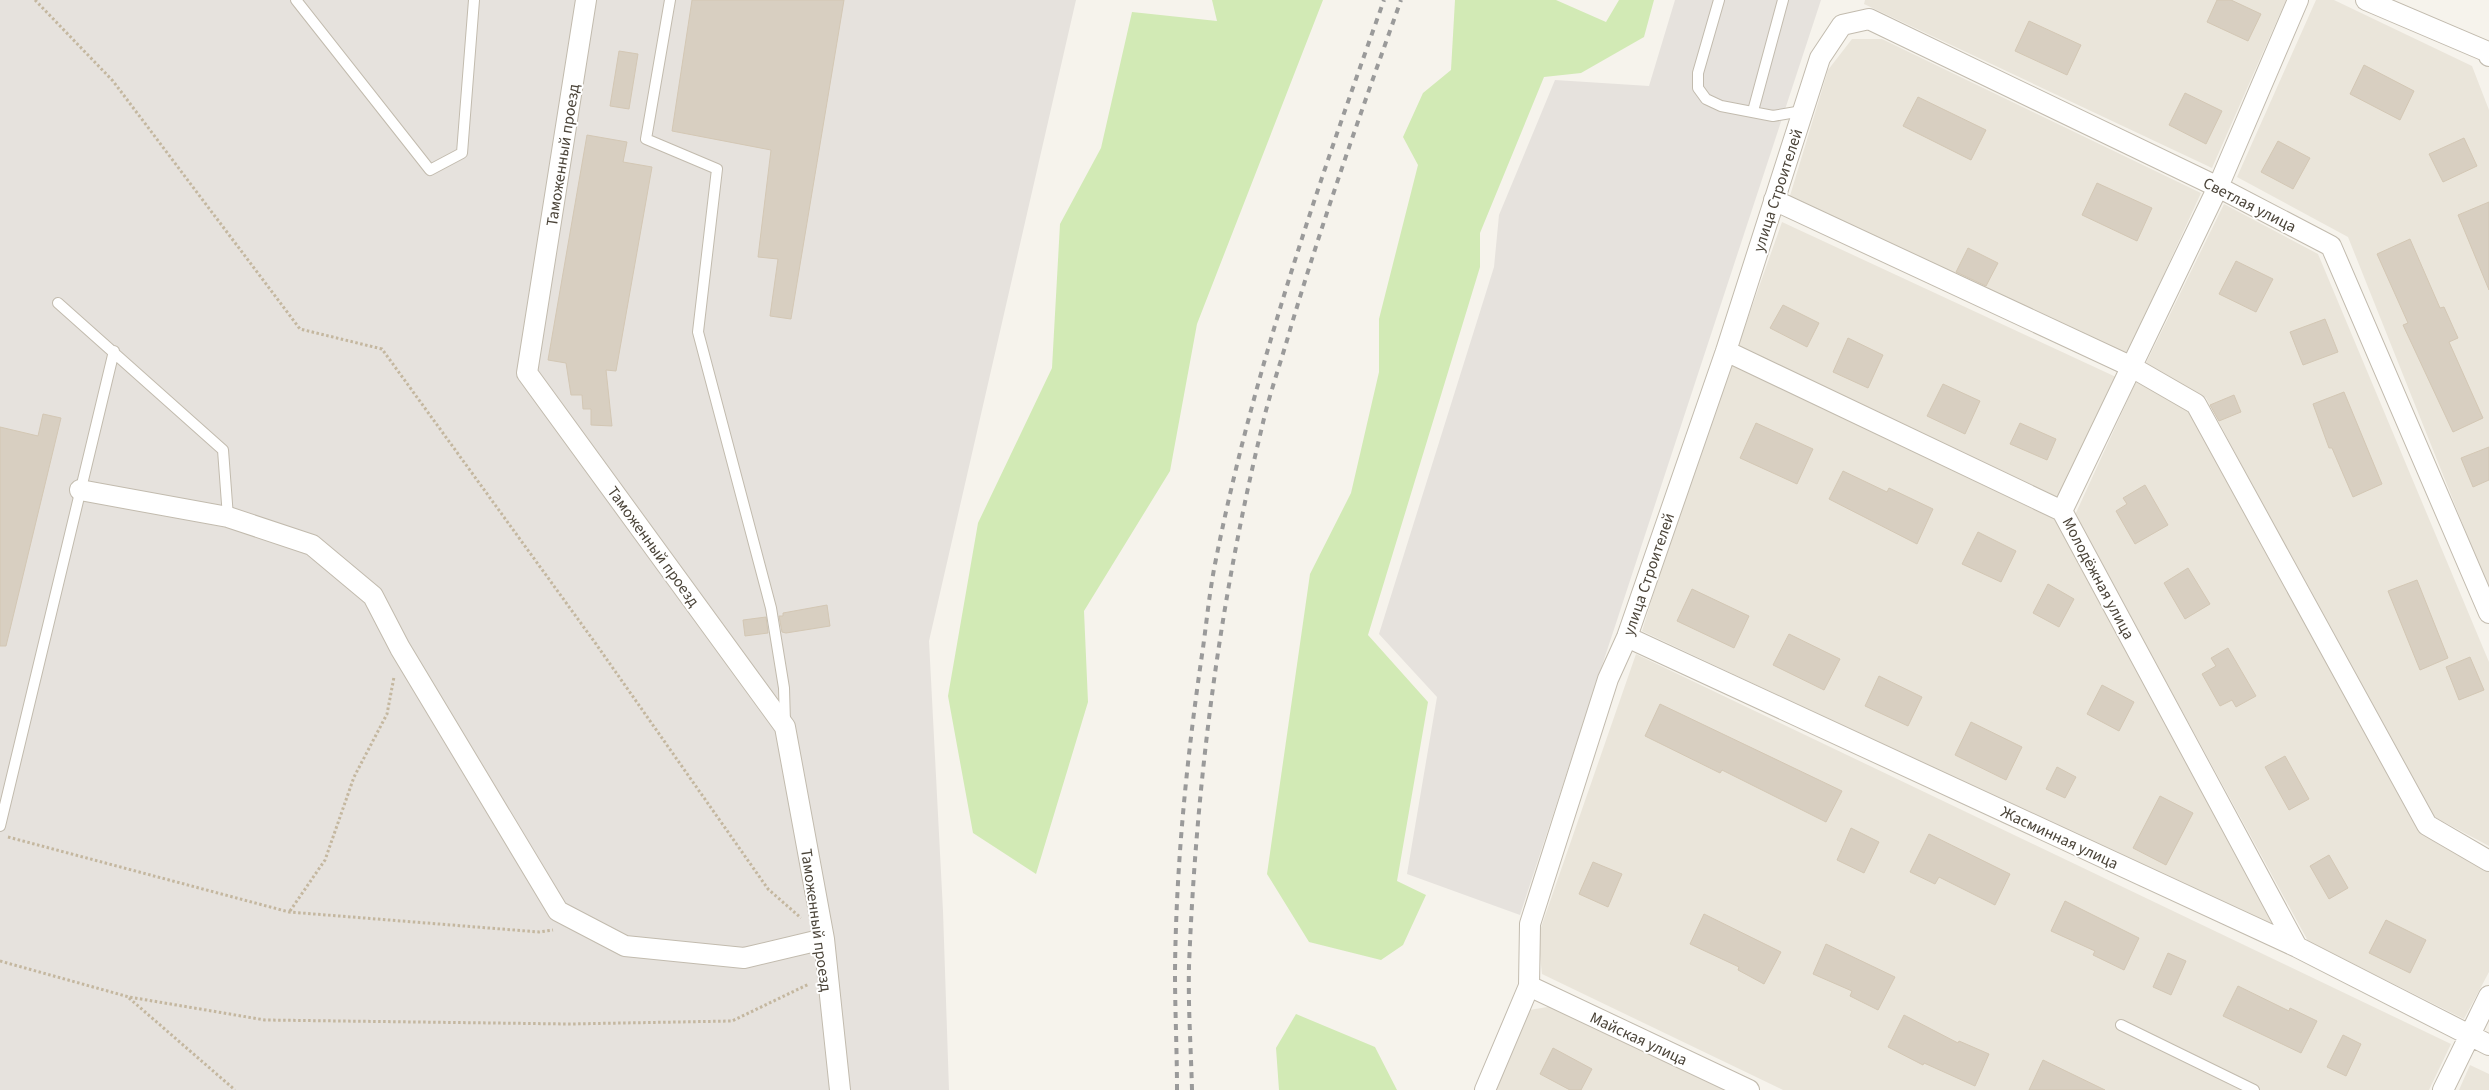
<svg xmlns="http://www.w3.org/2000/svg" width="2489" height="1090" font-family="'Source Sans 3',sans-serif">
<rect width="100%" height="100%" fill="#f6f3ec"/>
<path fill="#eae5da" d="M1865,0h421l-74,168 -348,-164z
M2316,0h18l138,66 17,44v480l-141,-353 -111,-60z
M1852,39h30l319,154 -75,164 -337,-158 39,-129z
M2224,204l94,50 171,408v184l-62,-33 -221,-415 -61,-33z
M1782,222l334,155 -59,123 -319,-154z
M1739,361l316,159 226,413 -639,-302 81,-263z
M2136,382l53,28 227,417 73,42v103l-25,47 -156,-78 -233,-426z
M1636,654l815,390 -22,46h-646l-241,-116 -4,-38z
M1554,1006l176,84h-235l34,-80z
M2470,1065l19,9v16h-30z"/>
<path fill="#e6e2dd" d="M0,0h1076l-147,641 14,270 6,179h-949z
M1675,0h146l-301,915 -113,-41 30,-177 -58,-63 115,-367 5,-52 56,-135 94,6z"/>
<path fill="#d2eab5" d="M1212,0h111l-126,324 -27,147 -86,140 4,91 -52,172 -63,-41 -25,-137 30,-173 74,-155 8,-144 41,-76 31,-136 85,9z
M1455,0h101l50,22 13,-22h35l-10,37 -63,36 -37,4 -64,156v34l-112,368 60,67 -31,179 29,14 -23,50 -22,15 -72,-18 -42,-68 43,-300 41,-81 28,-121v-53l39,-154 -15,-28 20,-44 28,-23z
M1296,1014l79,33 22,43h-118l-3,-42z"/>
<path fill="#d8cfc1" stroke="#d3c7b4" d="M692,0h152l-53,319 -21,-3 8,-57 -20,-2 13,-107 -99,-19z
M2217,0h14l30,14 -13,27 -41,-19z
M2029,21l52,24 -14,30 -52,-24z
M619,51l19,3 -9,55 -19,-3z
M2364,65l50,26 -14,29 -50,-26z
M2185,93l37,18 -16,33 -37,-19z
M1918,97l68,33 -15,30 -68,-34z
M587,135l40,7 -4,20 29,5 -36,204 -10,-1 6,56 -21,-1v-16h-8l-1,-14h-11l-5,-32 -18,-3z
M2464,138l13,28 -34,16 -14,-28z
M2278,141l32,17 -17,31 -32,-17z
M2097,183l55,25 -15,33 -55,-26z
M2489,202v88l-31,-75z
M2410,239l30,69 4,-1 14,31 -9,4 34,76 -30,14 -50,-107 5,-2 -31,-69z
M1968,248l30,15 -12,23 -30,-14z
M2236,261l37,18 -17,33 -37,-18z
M1783,305l36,18 -12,24 -37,-19z
M2325,319l13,33 -35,13 -13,-33z
M1848,338l35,17 -15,33 -35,-16z
M1943,384l37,17 -15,33 -38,-18z
M2344,392l38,92 -29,13 -21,-49h-3l-16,-44z
M2234,395l7,17 -22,9 -9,-16z
M43,414l18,4 -55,228h-6v-219l38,9z
M1756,423l57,26 -16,35 -57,-26z
M2020,423l36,16 -9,21 -37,-16z
M2489,447v33l-16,7 -12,-29z
M1843,471l44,21 2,-4 44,21 -16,35 -88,-45z
M2145,485l23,40 -33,19 -19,-33 11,-7 -4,-6z
M1978,532l38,19 -15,31 -39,-18z
M2188,568l22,36 -25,15 -21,-36z
M2417,580l31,78 -28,12 -32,-79z
M2048,584l26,15 -15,28 -26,-14z
M1692,589l57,27 -15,32 -57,-27z
M827,605l3,21 -44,7 -4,-1 -3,-16h4v-3z
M766,617l2,16 -23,3 -2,-16z
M1789,634l51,25 -16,31 -51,-25z
M2228,648l28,48 -20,11 -4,-7 -12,6 -18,-32 14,-8 -5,-8z
M2470,657l14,33 -25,10 -13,-33z
M1879,676l43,21 -14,29 -43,-20z
M2102,685l32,17 -15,29 -32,-17z
M1660,704l182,87 -16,31 -104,-52 -2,3 -75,-37z
M1971,722l51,25 -16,33 -51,-25z
M2285,756l24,43 -20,11 -24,-43z
M2057,767l19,10 -11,21 -19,-9z
M2160,796l33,17 -27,52 -33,-17z
M1851,828l28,14 -15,31 -27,-13z
M1929,834l81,40 -15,31 -56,-28 -4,7 -25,-12z
M2329,855l19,33 -19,11 -19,-33z
M1593,862l29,12 -14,33 -29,-13z
M2065,901l74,37 -15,32 -31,-15 2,-4 -44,-20z
M1704,914l77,38 -17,32 -26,-14 1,-3 -49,-23z
M2386,920l40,20 -16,33 -41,-20z
M1826,944l69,33 -17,33 -28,-14 2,-5 -39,-17z
M2168,953l18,8 -15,34 -18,-8z
M2238,986l51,25 1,-3 27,13 -16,32 -78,-37z
M1904,1015l54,28 1,-2 30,13 -14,32 -51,-23 -1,2 -35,-18z
M2343,1035l18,9 -15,32 -19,-9z
M1553,1048l39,21 -11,21h-11l-30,-16z
M2043,1060l62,30h-76z"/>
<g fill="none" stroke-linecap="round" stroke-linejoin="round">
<defs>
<path id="lane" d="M296,0l134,170 32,-17 12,-153
M670,0l-24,139 71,30 -19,163 73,276 13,80 1,35
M1719,0l-21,73v15l8,11 15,7 52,10 29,-5
M1753,111l30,-111
M58,303l165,147 5,67
M0,826l114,-475
M2121,1025l133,65"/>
<path id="street" d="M586,0l-59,373 258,354 39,212 16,151
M2366,0l122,52 1,4
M1774,200l356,166 66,38 231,421 62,36
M1726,351l336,160 235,436
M80,490l148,27 84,28 61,51 27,52 158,263 67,35 119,12 80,-19
M2062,511l156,-324 80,-187
M1627,637l670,310 192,98
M1529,986l220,104
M1485,1090l44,-104 1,-62 78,-245 19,-42 99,-286 94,-293 22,-33 27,-6 349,168 113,59 158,367
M2443,1090l46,-94"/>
</defs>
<use href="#lane" stroke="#c2bbae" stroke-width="12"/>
<use href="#street" stroke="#c2bbae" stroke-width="22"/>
<path stroke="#c4b79f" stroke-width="3" stroke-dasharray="2.5 2.5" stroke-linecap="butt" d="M35,0l78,81 187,248 82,20 214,295 172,245 33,29
M8,837l281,75 250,20 14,-2
M290,911l35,-51 29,-83 33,-63 7,-37
M0,961l129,36 136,23 304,4 163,-3 77,-37
M129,998l106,92"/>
<use href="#lane" stroke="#fff" stroke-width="10"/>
<use href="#street" stroke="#fff" stroke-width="20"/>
<path stroke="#9a9a9a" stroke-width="4" stroke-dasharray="6 6" stroke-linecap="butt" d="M1177,1090c0,-39 -2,-79 -2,-118 1,-108 12,-217 28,-324 4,-30 7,-60 13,-89 38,-190 103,-377 168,-559
M1192,1090c-1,-41 -4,-83 -3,-124 7,-181 30,-362 73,-539 7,-32 19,-65 28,-97 33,-111 72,-221 111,-330"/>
</g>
<g text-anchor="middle" stroke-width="4" stroke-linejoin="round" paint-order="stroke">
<g font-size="16" fill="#4b4439" stroke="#fff">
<text transform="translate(562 155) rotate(-81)" y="6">Таможенный проезд</text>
<text transform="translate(1777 190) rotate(-72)" y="6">улица Строителей</text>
<text transform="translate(2250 204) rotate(27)" y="6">Светлая улица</text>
<text transform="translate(654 546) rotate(54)" y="6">Таможенный проезд</text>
<text transform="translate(1648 574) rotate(-71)" y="6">улица Строителей</text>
<text transform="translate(2099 578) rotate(62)" y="6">Молодёжная улица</text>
<text transform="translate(2060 837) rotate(25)" y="6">Жасминная улица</text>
<text transform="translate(817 920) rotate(82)" y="6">Таможенный проезд</text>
<text transform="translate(1639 1038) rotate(25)" y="6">Майская улица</text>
</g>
</g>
</svg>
